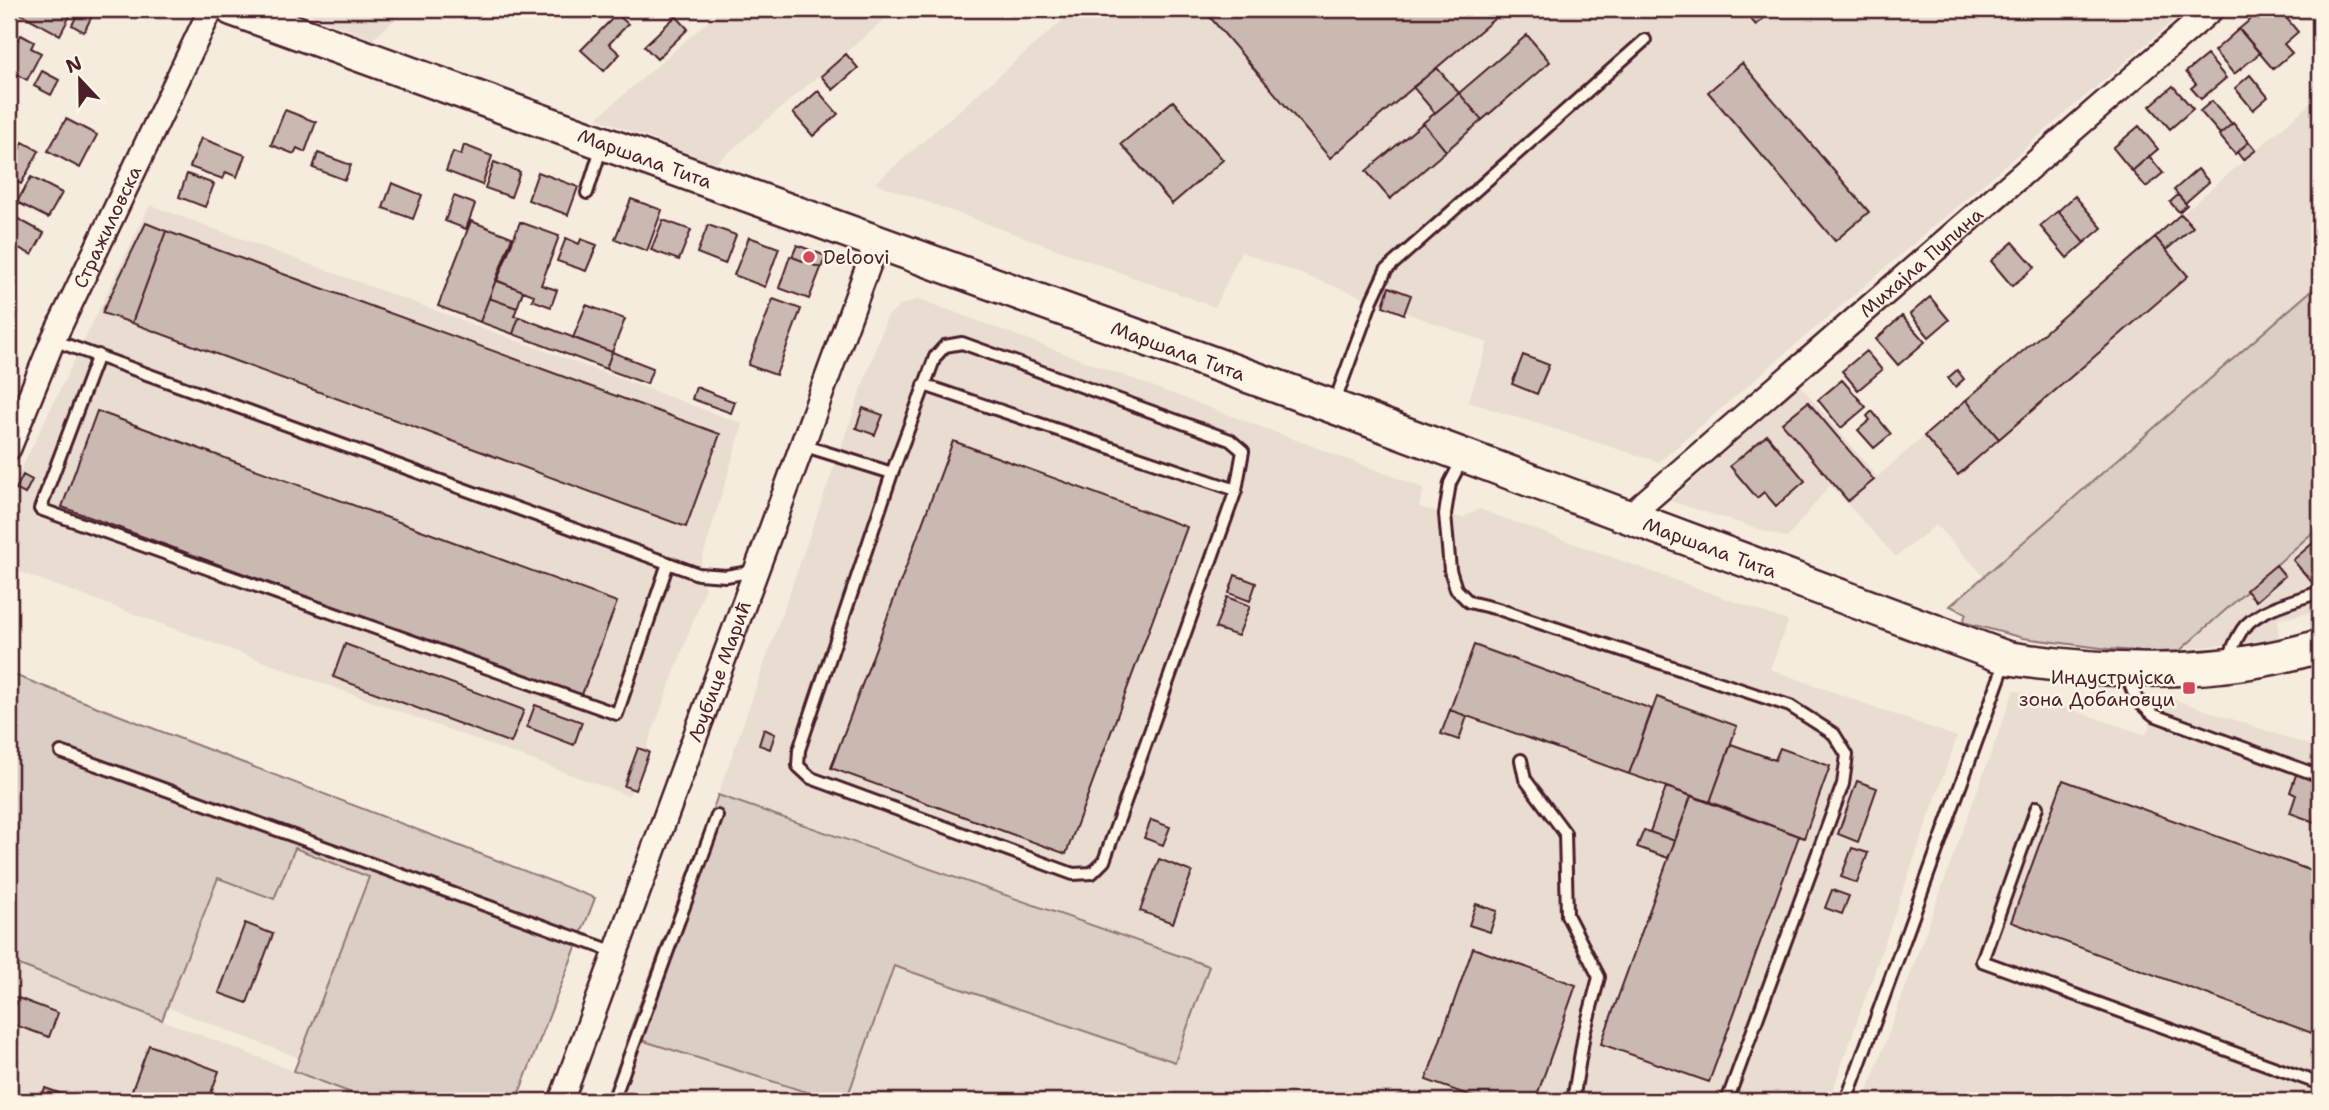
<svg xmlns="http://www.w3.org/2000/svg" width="2329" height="1110" font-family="'Shantell Sans',sans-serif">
<rect width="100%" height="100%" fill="#f5ecde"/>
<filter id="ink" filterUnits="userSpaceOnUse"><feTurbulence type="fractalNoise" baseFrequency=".0143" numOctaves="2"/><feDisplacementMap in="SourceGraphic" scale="14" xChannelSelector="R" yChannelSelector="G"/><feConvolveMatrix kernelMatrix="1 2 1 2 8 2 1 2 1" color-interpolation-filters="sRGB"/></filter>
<g filter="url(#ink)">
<path fill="#e8ddd0" d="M305,9h102l-34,30 -45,-17 -22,-10z
M722,9h175l-182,155 -118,-46z
M1076,9h1111l-528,453 -191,-60 20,-59 -247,-91 -26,55 -340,-124z
M2320,95v188l-336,293 -48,-51 -40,32 -66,-72 -43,53 -117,-37 130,-116 77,92z
M150,205l593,219 -45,149 7,16 -76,207 -620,-228v-74z
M919,299l505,189 -5,19 43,11 17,-9 309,112 -18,48 187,68 -128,364h-983l48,-135 281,95 34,-95 -491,-171 169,-478 14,-12z
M2320,526v85l-42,8 1,20 -97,10z
M2014,690l132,45 15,-40 159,54v352h-456z
M294,848l75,29 -70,181 -132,-51 51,-130z
M9,961l285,110 78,30h-363z
M628,1036l207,65h-232z"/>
<path fill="#dbcec4" stroke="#927678" stroke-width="2" d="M2320,283v243l-144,128 -67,-5 -86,-11 -60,-16 3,-9 -16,-7z
M9,673l586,225 -79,203h-144l-78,-30 75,-194 -74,-29 -21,51 -56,-21 -56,142 -153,-59z
M718,795l491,171 -34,96 -281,-96 -48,135h-11l-207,-65z"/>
<path fill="#cab9b1" stroke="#4a1f2b" stroke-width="2" d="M19,9h53l1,1 -13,25 -43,-23z
M80,9l15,1 -11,22 -12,-7z
M1217,9h289l-176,149 -121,-142z
M1742,9h24l4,4 -14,12z
M2263,9h16l19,23 -14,12 8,9 -19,16 -34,-40z
M617,14l11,10 -19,20 11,10 -16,17 -23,-21z
M676,16l12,13 -31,30 -13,-13z
M2239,29l21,24 -26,21 -20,-23z
M21,35l13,7 -3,6 10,5 -14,27 -18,-10v-34l9,4z
M1527,35l23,27 -68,58 -23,-27z
M846,54l12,14 -25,22 -12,-14z
M2207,55l19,23 -25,21 -10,-11 5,-4 -10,-12z
M1742,63l127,149 -34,29 -127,-149z
M1437,68l22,25 -24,20 -22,-26z
M42,71l17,9 -8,15 -17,-9z
M2250,75l18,22 -15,13 -18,-22z
M2173,86l20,23 -23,20 -20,-23z
M818,91l20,23 -25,22 -20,-23z
M1459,93l23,27 -36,31 -23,-28z
M1173,101l50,59 -51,44 -51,-60z
M2212,101l20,23 -12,10 -20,-23z
M285,110l31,12 -11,30 -8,-4 -3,6 -23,-9z
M66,119l31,16 -17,33 -32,-17z
M1423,123l23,28 -56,48 -24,-28z
M2233,123l16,19 -14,12 -16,-19z
M2139,126l19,23 -26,22 -19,-23z
M201,138l44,17 -8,22 -11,-5 -3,7 -33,-12z
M23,142l16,9 -18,33 -12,-6v-9z
M2249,142l7,8 -13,10 -6,-8z
M464,145l28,11 -10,29 -36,-14 7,-19 8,3z
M318,153l33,12 -6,15 -32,-12z
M2149,156l14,17 -17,14 -14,-16z
M494,162l26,10 -9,25 -26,-9z
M2198,169l11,13 -24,21 -11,-13z
M538,172l40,15 -10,28 -40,-15z
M187,174l27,10 -9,23 -26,-10z
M31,177l31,16 -14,25 -31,-16z
M392,183l30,12 -9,24 -30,-11z
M2178,195l9,10 -8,7 -9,-10z
M454,196l21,8 -9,25 -21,-8z
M2075,196l27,32 -18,15 -26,-32z
M631,199l31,11 -15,41 -32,-12z
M2058,211l26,32 -17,15 -27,-32z
M9,214l35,19 -12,22 -23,-12z
M2181,214l12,13 -27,23 -11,-13z
M663,220l28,10 -12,30 -28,-10z
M471,221l41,16 -32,85 -42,-16z
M520,222l39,14 -18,49 16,5 -6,17 -19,-7 2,-5 -37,-14z
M146,223l20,8 -34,92 -30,-10z
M708,225l28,10 -11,29 -28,-11z
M166,231l554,203 -34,93 -554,-204z
M749,237l30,11 -14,39 -31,-12z
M2155,237l33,39 -189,163 -33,-39z
M566,238l13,6 2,-5 16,6 -11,26 -29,-10z
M2013,242l22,25 -23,19 -21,-25z
M797,245l29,11 -5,12 -29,-11z
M790,256l31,12 -12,31 -30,-11z
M496,280l27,11 -6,17 -28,-10z
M1389,287l22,8 -7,19 -21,-8z
M1930,297l19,23 -20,17 -19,-23z
M489,298l28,10 -3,8 5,1 -6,17 -33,-12z
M773,299l28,10 -25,66 -28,-10z
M586,305l39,14 -13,33 -39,-14z
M1902,316l23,26 -27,23 -22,-26z
M519,317l93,35 -6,17 -93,-35z
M1866,351l16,19 -24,20 -16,-19z
M612,352l41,16 -6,16 -41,-15z
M1523,355l26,10 -12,29 -25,-10z
M1957,370l7,9 -9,8 -7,-9z
M1842,380l24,27 -25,21 -23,-28z
M696,387l39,15 -4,11 -39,-14z
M1966,400l33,39 -41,36 -34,-39z
M1808,402l66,78 -26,21 -66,-78z
M863,408l20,7 -8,20 -19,-7z
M97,411l520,191 -36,95 -519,-190z
M1872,411l19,23 -17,14 -16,-18 12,-10 -3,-4z
M1767,435l38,46 -29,25 -12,-14 -7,6 -27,-32z
M953,441l234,86 -121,327 -235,-86z
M23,475l9,5 -7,14 -9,-5z
M2320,537v44l-5,5 -22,-26z
M2276,565l9,11 -29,25 -10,-11z
M1235,575l21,8 -6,18 -21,-8z
M1227,597l23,9 -12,30 -23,-8z
M345,644l179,66 -13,33 -178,-66z
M1474,645l178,64 -23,65 -179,-64z
M1657,697l80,29 -27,76 -81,-28z
M535,705l47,17 -8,23 -47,-18z
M1450,710l17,6 -8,24 -18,-6z
M764,729l11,5 -5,15 -11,-4z
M1731,744l44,16 5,-12 50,18 -26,72 -94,-36z
M638,748l11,4 -14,38 -11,-4z
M2297,772l23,8v44l-30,-11 6,-18 -6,-3z
M2063,780l257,94v162l-309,-114z
M1857,781l20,7 -19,54 -20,-8z
M1666,787l25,9 -16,45 -25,-9z
M1691,796l108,40 -90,246 -108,-38z
M1151,820l19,7 -7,18 -19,-7z
M1644,830l31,11 -7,17 -31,-11z
M1852,848l16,5 -11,30 -16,-6z
M1159,859l33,13 -19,51 -33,-12z
M1832,890l17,6 -7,18 -17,-6z
M1476,904l21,7 -7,21 -21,-7z
M245,923l28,11 -26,69 -28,-10z
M1473,948l103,37 -41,116h-50l-59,-21z
M9,995l9,3 -7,18 -2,-1z
M18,998l40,15 -9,24 -40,-14z
M149,1045l70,26 -11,30h-80z
M45,1088l37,13h-43z"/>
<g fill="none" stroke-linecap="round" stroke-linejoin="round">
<defs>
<path id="lane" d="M587,193l15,-47
M53,340l645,234 28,2 29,-5
M98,355l-58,154 577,205 51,-151
M924,385l312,105
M1334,404l38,-104 14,-30 259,-230
M802,445l90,28 -93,277 -1,16 13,12 262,96 19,-1 12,-12 132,-371 7,-39 -13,-11 -268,-97 -17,3 -10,11 -43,116
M1463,458l-13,25 -5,31 5,56 6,19 13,13 29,7 292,97 44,28 13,21 -4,29 -116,317
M2228,660c5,-12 9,-25 17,-34 18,-19 52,-26 75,-34
M2128,672c2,21 10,31 26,43l166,61
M61,752l554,200
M1521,760l4,19 40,54 2,82 32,62 -15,57 -11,67
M2037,807l-55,154 338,123
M613,1101l104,-285
M1846,1101l160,-441"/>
<g id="street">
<path id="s1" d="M9,448l44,-108 158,-331"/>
<path id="s2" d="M1629,516l583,-507"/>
<path id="s3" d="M561,1101l316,-859"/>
</g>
<g id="secondary">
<path id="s4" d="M232,9l1102,398 673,251c103,16 212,19 313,-12"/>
</g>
</defs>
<use href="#lane" stroke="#4a1f2b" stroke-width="16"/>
<use href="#street" stroke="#4a1f2b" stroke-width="28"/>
<use href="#secondary" stroke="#4a1f2b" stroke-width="37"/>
<use href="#lane" stroke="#fcf5e5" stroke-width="10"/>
<use href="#street" stroke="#fcf5e5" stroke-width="23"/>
<use href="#secondary" stroke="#fcf5e5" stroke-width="32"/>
</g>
</g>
<g fill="#d1495b" stroke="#fcf5e5" stroke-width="2.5">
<circle cx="809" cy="257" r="7"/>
<rect x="2182" y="681" width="14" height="14" rx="3.5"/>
</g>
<g text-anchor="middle" stroke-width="5" stroke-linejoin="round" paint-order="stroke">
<g font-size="19" fill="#4a1f2b" stroke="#fcf5e5">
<text dy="7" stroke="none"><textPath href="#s4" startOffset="439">Маршала Тита</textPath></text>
<text dy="7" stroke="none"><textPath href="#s1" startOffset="242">Стражиловска</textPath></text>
<text dy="7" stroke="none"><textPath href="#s2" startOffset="387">Михајла Пупина</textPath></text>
<text dy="7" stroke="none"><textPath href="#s4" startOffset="1006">Маршала Тита</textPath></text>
<text dy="7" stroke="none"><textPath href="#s4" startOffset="1573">Маршала Тита</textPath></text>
<text dy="7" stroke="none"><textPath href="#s3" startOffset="458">Љубице Марић</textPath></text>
</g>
<g font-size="19" fill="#4a1f2b" stroke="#fcf5e5" text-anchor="start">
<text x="823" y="264">Deloovi</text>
<text x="2175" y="684" text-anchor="end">Индустријска<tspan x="2175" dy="22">зона Добановци</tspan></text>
</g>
</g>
<rect width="2329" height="1110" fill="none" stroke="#fcf5e5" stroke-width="35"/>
<rect x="18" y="18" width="2294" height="1075" fill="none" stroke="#4a1f2b" stroke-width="2.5" filter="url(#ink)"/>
<g transform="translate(80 80) rotate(338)" stroke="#fcf5e5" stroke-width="5" paint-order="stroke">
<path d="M0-5L12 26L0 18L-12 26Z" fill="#4a1f2b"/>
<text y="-10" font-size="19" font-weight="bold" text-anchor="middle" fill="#4a1f2b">N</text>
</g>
</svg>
